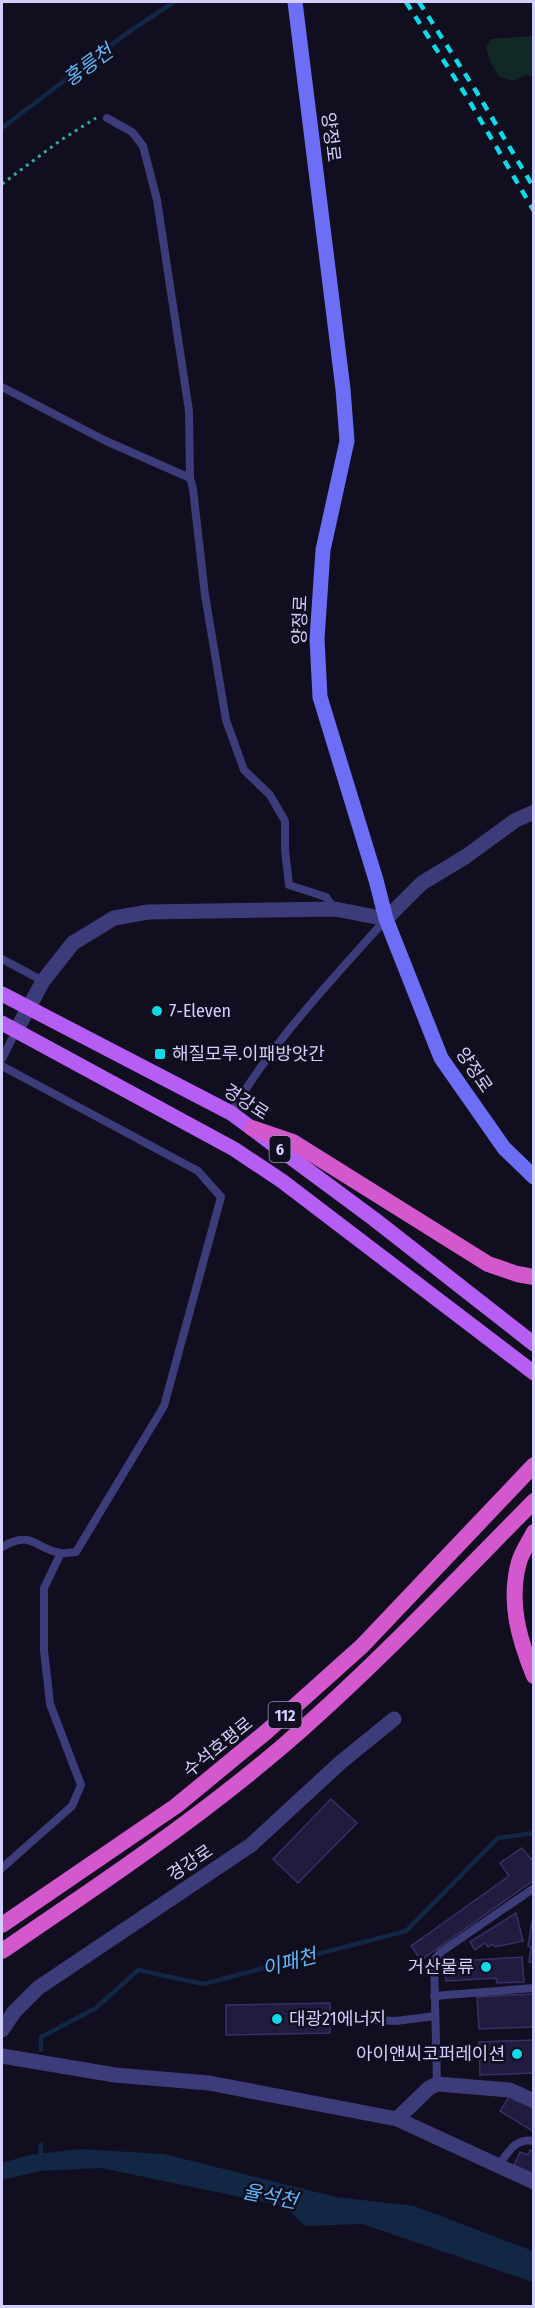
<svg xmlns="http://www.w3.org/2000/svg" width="535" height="2308" font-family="'Fira Sans Condensed','Noto Sans KR',sans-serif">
<rect width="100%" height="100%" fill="#100e1f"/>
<path fill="#112826" d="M533,36v41l-6,-2 -13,6 -15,-4 -8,-14 -5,-15 4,-9z"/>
<path fill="#112744" d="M80,2149l84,5 172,43 78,9 119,45v31l-171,-58 -57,2 -21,-20 -183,-38 -61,3 -38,9v-17l27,-8z"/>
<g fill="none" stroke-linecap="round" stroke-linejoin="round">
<path stroke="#112744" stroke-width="4.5" d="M2,128l125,-95 47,-31
M41,2050v-13l55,-29 42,-38 65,14 203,-53 92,-93 36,-5
M40,2160l1,-15"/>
</g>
<path fill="#211b3e" stroke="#382f69" stroke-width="1.5" d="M331,1799l26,24 -59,60 -25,-24z
M522,1848l9,11 3,-2v23l-113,80 -10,-14 98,-70 -9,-13z
M534,1909v54l-5,-1 2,-15 -3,-1z
M516,1913l7,28 -28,6 -2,-3 -5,3 -3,-4 -10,7 -5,-8z
M522,1957l2,25 -27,1 -1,-5 -50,3 -2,-19z
M534,1994v33l-55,2 -2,-32z
M330,2003v30l-104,2v-30z
M534,2040v33l-54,2 -1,-33z
M511,2094l23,14v24l-34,-21z
M530,2150l4,1v23l-20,-9 6,-13 8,3z"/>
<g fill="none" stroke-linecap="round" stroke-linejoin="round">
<path stroke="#36a99d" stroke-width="3" stroke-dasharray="3 4.5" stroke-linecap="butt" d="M2,184l59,-44 35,-22"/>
<path stroke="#3c3c7a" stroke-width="8" d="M107,118l25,14 11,14 14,54 32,211 1,67
M2,387l104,54 84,37 3,11 12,106 21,125 18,50 26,25 15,26v28l4,36 37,12 8,11
M2,959l41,22
M2,1059l14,-28
M2,1066l196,105 23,26 -57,209 -88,146c-4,0 -10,2 -15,1 -24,-3 -29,-24 -59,-6
M231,1113c42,-72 100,-132 155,-194
M2,1868l70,-62 9,-21 -31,-81 -6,-54v-62l17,-35
M434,1996l100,-8
M339,2018l57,3 39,-5
M437,2084l-3,-124 7,-8 93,-64
M498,2166c10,-13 17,-29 36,-25"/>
<path stroke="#3c3c7a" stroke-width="15" d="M16,1031l27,-50 30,-38 41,-25 34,-6 187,-3 51,10 36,-36 43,-26 51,-37 18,-8
M2,2030l12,-18 24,-24 213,-143 90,-83 53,-43
M2,2056l113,19 94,8 188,36 137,63
M397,2119l32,-31 8,-4 73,6 24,11"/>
<path stroke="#6c6ef5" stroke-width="15" d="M295,2l48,387 4,52 -24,109 -6,89 3,58 56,183 10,39 55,139 63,90 30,29"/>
<path stroke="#b65df4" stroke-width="15" d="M2,994l229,119 143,106 160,125
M2,1023l232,126 48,32 252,192"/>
<path stroke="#d458cd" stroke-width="16" d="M252,1128l41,14 195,122 29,10 17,3
M534,1532c-5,10 -12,20 -15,30 -11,40 0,77 15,114
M2,1925l174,-119 90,-74 96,-86 172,-181
M2,1951c96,-65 193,-130 282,-206 88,-76 168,-161 250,-244"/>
<path stroke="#10dae7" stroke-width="4.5" stroke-dasharray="9 8" stroke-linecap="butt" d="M406,2l61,95 67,114
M419,2l57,89 58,97"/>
</g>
<g fill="#10dae7" stroke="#100e1f" stroke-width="2">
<circle cx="157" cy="1011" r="6"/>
<rect x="154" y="1048" width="12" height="12" rx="3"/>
<circle cx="486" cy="1967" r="6"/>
<circle cx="277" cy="2019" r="6"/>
<circle cx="517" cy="2054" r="6"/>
</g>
<g text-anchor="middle" stroke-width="5" stroke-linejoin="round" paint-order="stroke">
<g fill="#100e1f" stroke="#9895ba" stroke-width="1.5">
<rect x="269.5" y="1136" width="21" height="26" rx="4.5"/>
<rect x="268.5" y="1702" width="33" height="26" rx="4.5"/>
</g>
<g font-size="16" font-weight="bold" fill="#d2cffc">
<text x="280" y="1155">6</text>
<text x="285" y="1721">112</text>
</g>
<g font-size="18" fill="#d2cffc" stroke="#100e1f">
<text transform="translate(331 137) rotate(83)" y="6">양정로</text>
<text transform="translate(300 620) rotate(-88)" y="6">양정로</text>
<text transform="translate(474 1070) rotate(56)" y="6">양정로</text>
<text transform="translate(246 1102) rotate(33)" y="6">경강로</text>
<text transform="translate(218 1747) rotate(-39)" y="6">수석호평로</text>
<text transform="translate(190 1863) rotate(-34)" y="6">경강로</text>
</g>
<g font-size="18" fill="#d2cffc" stroke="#100e1f" text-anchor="start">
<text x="169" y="1017">7-Eleven</text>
<text x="172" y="1060">해질모루.이패방앗간</text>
<text x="474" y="1973" text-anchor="end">거산물류</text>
<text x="289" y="2025">대광21에너지</text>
<text x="505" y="2060" text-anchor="end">아이앤씨코퍼레이션</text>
</g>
<g font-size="20" font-style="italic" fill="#64b7f4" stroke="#100e1f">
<text transform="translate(88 65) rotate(-36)" y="7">홍릉천</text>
<text transform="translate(289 1962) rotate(-15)" y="7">이패천</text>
<text transform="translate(270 2196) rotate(11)" y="7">율석천</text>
</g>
</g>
<rect width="535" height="2308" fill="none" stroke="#d2cffc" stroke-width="6"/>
</svg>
